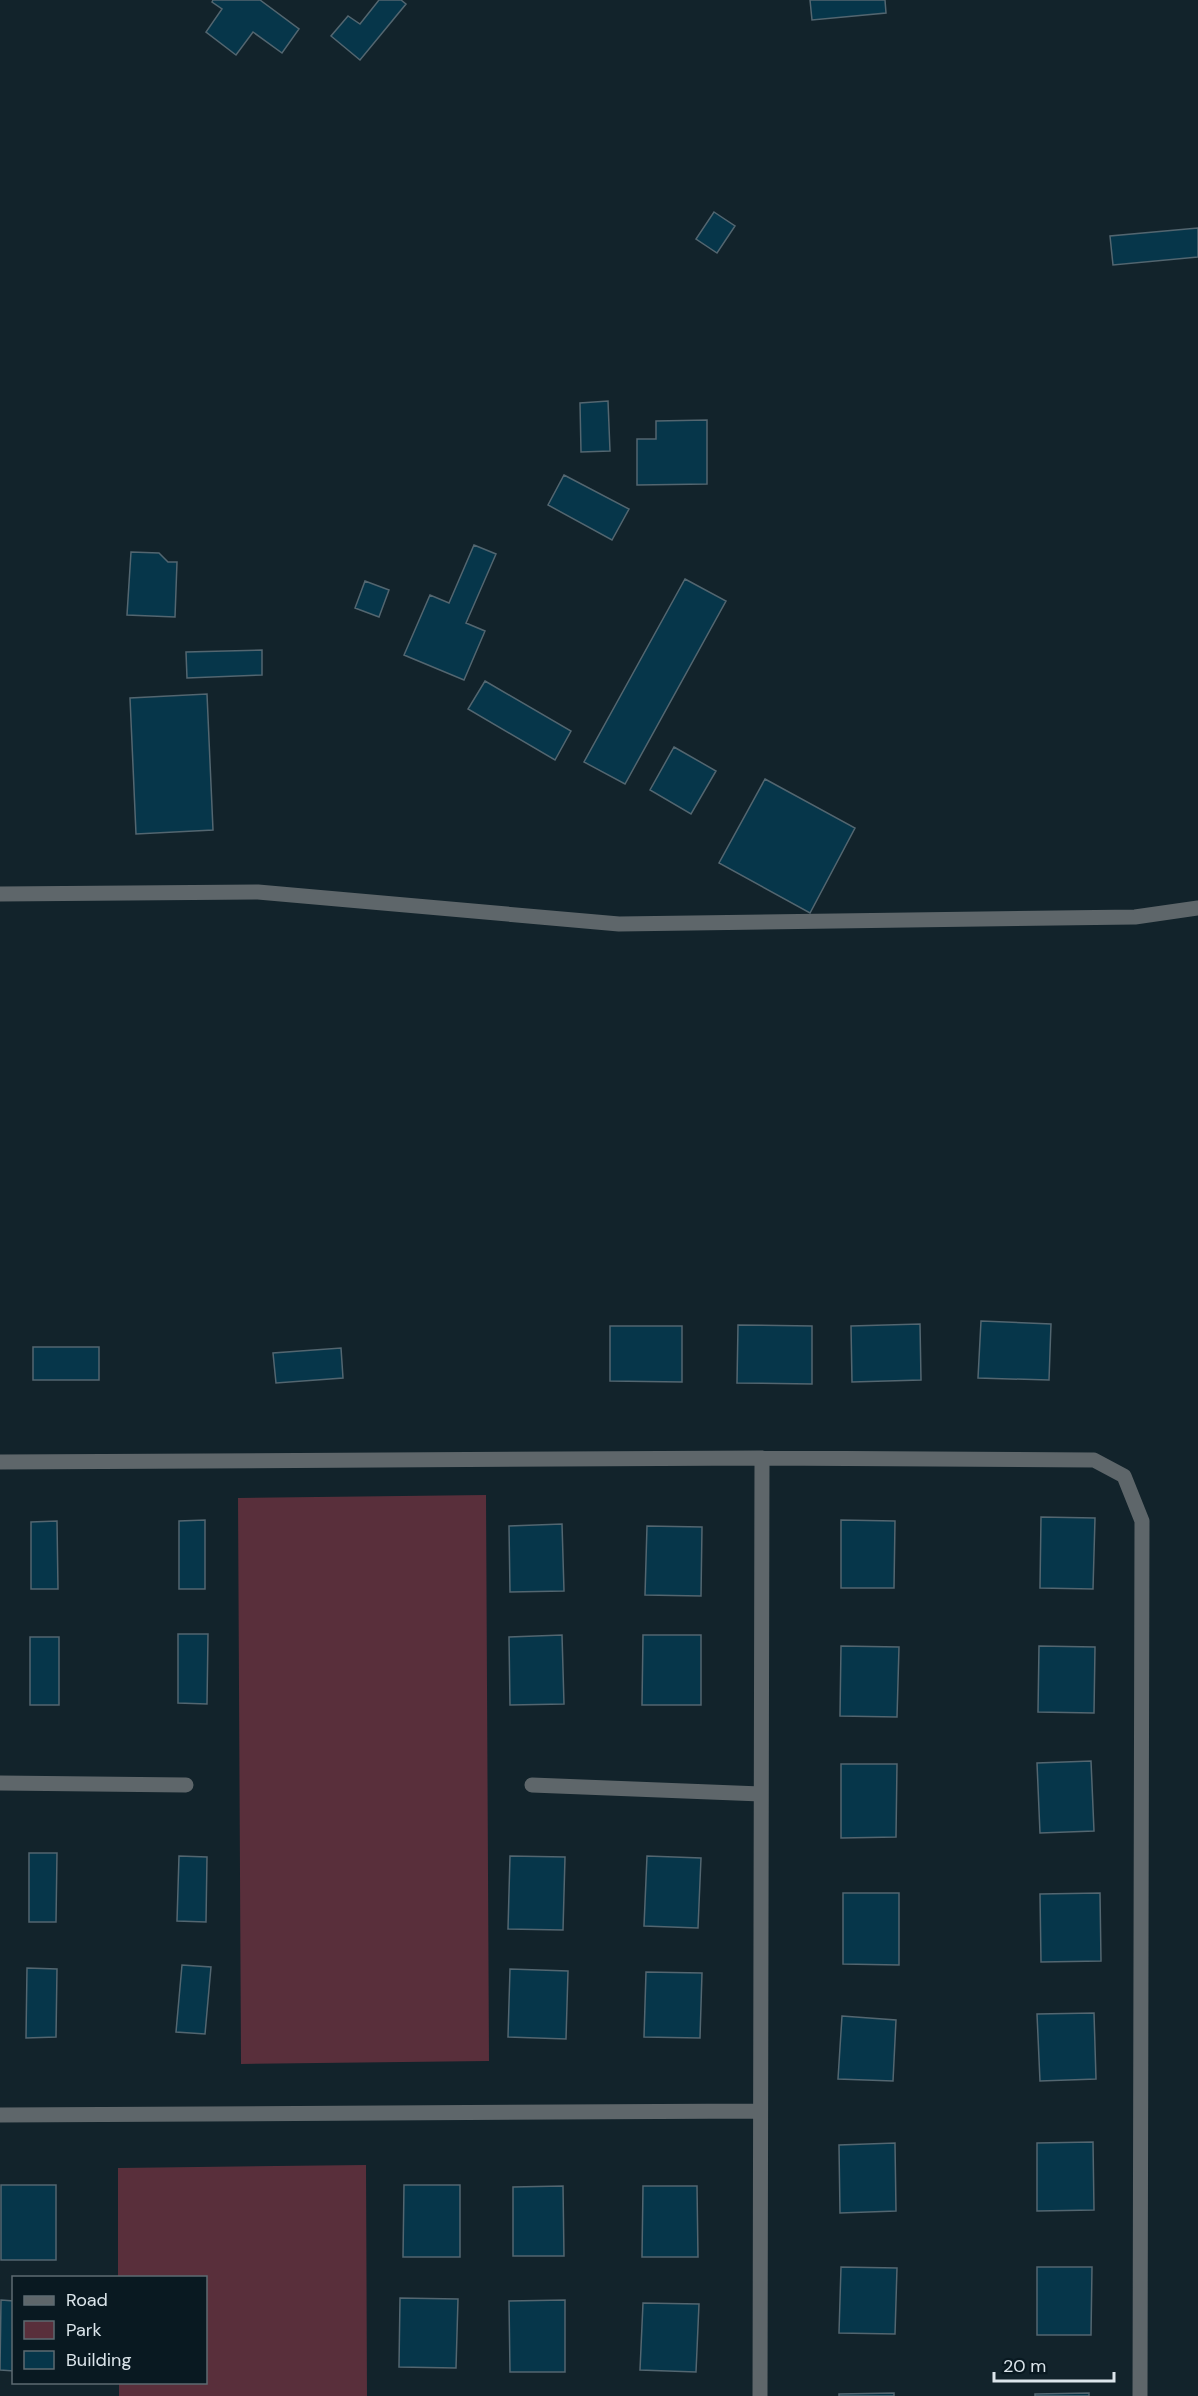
<svg xmlns="http://www.w3.org/2000/svg" width="1198" height="2396" font-family="'DM Sans',sans-serif">
<rect width="100%" height="100%" fill="#12232b"/>
<path fill="#592f3b" d="M486,1495l3,566 -248,3 -3,-566z
M366,2165l1,231h-248v-13l87,-1v-104l-88,-1v-109z"/>
<path fill="#06364a" stroke="#536670" stroke-width="1.5" d="M213,0h47l39,29 -17,24 -29,-21 -17,23 -30,-23 16,-23 -10,-7z
M379,0h22l5,4 -46,56 -29,-24 17,-20 12,8z
M810,0h75l1,13 -74,7z
M714,212l21,14 -18,27 -21,-14z
M1198,228v29l-85,8 -3,-29z
M608,401l2,50 -29,1 -1,-49z
M707,420v64l-70,1v-46h19v-18z
M564,475l65,34 -17,31 -64,-35z
M474,545l22,9 -30,69 19,8 -21,49 -60,-25 26,-60 19,8z
M131,552l28,1 9,9h9l-2,55 -48,-2z
M685,579l41,22 -101,183 -41,-22z
M365,581l24,9 -10,27 -24,-9z
M262,650v25l-75,3 -1,-26z
M485,681l86,50 -16,29 -87,-51z
M207,694l6,136 -77,4 -6,-136z
M674,747l42,24 -25,43 -41,-24z
M765,779l90,49 -45,85 -91,-50z
M981,1321l70,3 -2,56 -71,-2z
M920,1324l1,56 -69,2 -1,-56z
M738,1325l74,1v58l-75,-1z
M610,1326h72v56l-72,-1z
M33,1347h66v33h-66z
M341,1348l2,30 -67,5 -3,-30z
M1041,1517l54,1 -2,71 -53,-1z
M205,1520v69h-26v-68z
M841,1520l54,1 -1,67h-53z
M57,1521l1,68h-27v-67z
M562,1524l2,67 -54,1 -1,-66z
M647,1526l55,1 -1,69 -56,-1z
M178,1634h30l-1,70 -29,-1z
M562,1635l2,69 -54,1 -1,-68z
M643,1635h58v70h-59z
M30,1637h29v68h-29z
M841,1646l58,1 -2,70 -57,-1z
M1039,1646l56,1 -1,66 -56,-1z
M1091,1761l3,70 -54,2 -3,-70z
M841,1764h56l-1,73 -55,1z
M29,1853h28l-1,69h-27z
M179,1856l28,1 -1,65 -29,-1z
M510,1856l55,1 -2,73 -55,-1z
M647,1856l54,2 -3,70 -54,-2z
M843,1893h56v72l-56,-1z
M1100,1893l1,68 -60,1 -1,-68z
M182,1965l29,2 -6,67 -29,-2z
M27,1968l30,1 -1,68 -30,1z
M510,1969l58,2 -2,68 -58,-2z
M646,1972l56,1 -2,65 -56,-1z
M1094,2013l2,66 -56,2 -3,-67z
M842,2016l54,4 -3,61 -55,-2z
M1093,2142l1,68 -57,1v-68z
M895,2143l1,68 -56,2 -1,-68z
M1,2185h55v75h-55z
M404,2185h56v72h-57z
M563,2186l1,70h-51v-69z
M643,2186h54l1,71h-56z
M841,2267l56,1 -2,66 -56,-1z
M1037,2267h55l-1,68h-54z
M400,2298l58,1 -2,69 -57,-1z
M1,2300l13,1v70l-14,-1z
M565,2300v72h-55l-1,-71z
M643,2303l56,1 -3,68 -56,-2z
M894,2393v3h-55v-2z
M1089,2393v3h-54v-2z"/>
<g fill="none" stroke-linecap="round" stroke-linejoin="round">
<path stroke="#5e666a" stroke-width="15" d="M0,894l258,-2 361,32 516,-7 63,-9
M0,1462l762,-4 332,2 30,16 18,45 -2,875
M0,1783l186,2
M532,1785l229,9
M0,2115l759,-4
M760,2396l2,-938"/>
</g>
<rect x="12" y="2276" width="195" height="108" fill="#091921" stroke="#5d6b72" stroke-width="1.5"/>
<rect x="24" y="2296" width="30" height="9" fill="#5e666a" stroke="#5d6b72" stroke-width="1.5"/>
<text x="66" y="2306" font-size="18" fill="#dbe5eb">Road</text>
<rect x="24" y="2321" width="30" height="18" fill="#592f3b" stroke="#5d6b72" stroke-width="1.5"/>
<text x="66" y="2336" font-size="18" fill="#dbe5eb">Park</text>
<rect x="24" y="2351" width="30" height="18" fill="#06364a" stroke="#5d6b72" stroke-width="1.5"/>
<text x="66" y="2366" font-size="18" fill="#dbe5eb">Building</text>
<path d="M994 2372v9h120v-9" fill="none" stroke="#dbe5eb" stroke-width="3"/>
<text x="1003" y="2372" font-size="18" fill="#dbe5eb" stroke="#091921" stroke-width="4.5" paint-order="stroke">20 m</text>
</svg>
